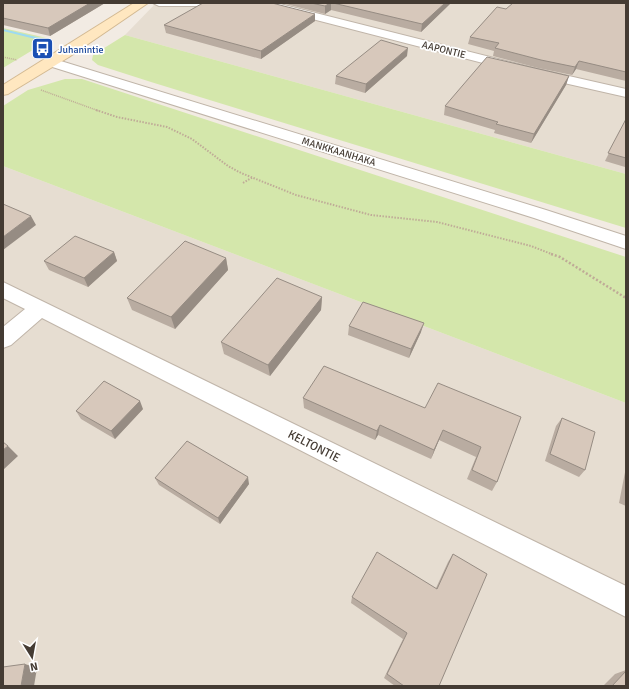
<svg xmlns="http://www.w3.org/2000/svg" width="629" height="689" font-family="Signika,sans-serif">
<rect width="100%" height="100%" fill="#f2ebe3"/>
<path fill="#e6ddd1" d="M156,3h470v171l-501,-139z
M3,166l623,237v283h-623z"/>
<path fill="#d4e7ab" d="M3,28l48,11 -48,29z
M125,35l501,139v54l-475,-146 -53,-17 -6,-5 1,-5z
M65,79h17l544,178v146l-623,-237v-60l25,-16z"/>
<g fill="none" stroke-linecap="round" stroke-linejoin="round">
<path fill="#9ddaf1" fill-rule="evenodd" d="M3,29l46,11v1l-2,1 -44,-11z"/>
<defs>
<path id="minor" d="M153,3h54l-6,3h-42z
M256,3h20l262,66 88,20v8l-93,-21 -275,-71z
M51,58l495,152 80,26v13l-92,-31 -488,-153 -2,-3 2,-3z
M3,282l623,304v31l-584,-299 -31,27 -8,3v-21l22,-18 -22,-11z"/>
<path id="secondary" d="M134,3h14l-79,54 -61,37 -5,1v-10z"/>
</defs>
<use href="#minor" stroke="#c0b5a9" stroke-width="2"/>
<use href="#secondary" stroke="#d3b992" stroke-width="2"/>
<path stroke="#bfab97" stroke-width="1.5" stroke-dasharray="1 1" stroke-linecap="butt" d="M3,57l14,3
M41,90l58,21"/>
<path stroke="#bfab97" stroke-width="2" stroke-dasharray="1.5 1.5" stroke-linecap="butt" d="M96,110l21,7 50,10 25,12 36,27 13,7 55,22 75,20 66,7 94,24 23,9
M243,183l10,-6"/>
<path stroke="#bfab97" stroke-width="2.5" stroke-dasharray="2 2" stroke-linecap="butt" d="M551,254l9,3 66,41"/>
<use href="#minor" fill="#fff" fill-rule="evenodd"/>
<use href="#secondary" fill="#ffe7c0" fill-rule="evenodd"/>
</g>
<path fill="#b9aca1" d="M3,3h102l-55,33 -47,-11z
M282,3h169l-30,29 -90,-22 -6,4z
M626,3v78l-50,-12 -4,6 -34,-7 -45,-12 1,-5 -26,-7 2,-7 36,-28z
M315,21l-54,38 -95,-26 -2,-8z
M407,56l-42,37 -30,-9 1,-8z
M569,76l-3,9 -35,58 -37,-10 1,-3 -51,-15 1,-9z
M626,119v47l-1,1 -20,-6z
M114,252l3,9 -29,26 -39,-17 -5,-9z
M226,258l2,12 -53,59 -43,-19 -5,-12z
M322,297l-1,13 -51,66 -46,-22 -3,-12z
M349,326l72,6 -12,26 -61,-23z
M303,398l122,10 96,9 -24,65 -5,9 -25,-12 9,-22 -37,-17 -8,19 -53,-24 -3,5 -71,-32z
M143,409l-28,30 -34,-20 -5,-8z
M562,418l23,52 -6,7 -34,-16 11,-35z
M626,467v39l-7,-3z
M155,478l94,6 -29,40 -61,-39z
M453,554l-14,132h-44l-11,-8 19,-39 -52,-36 1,-6 84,-9 12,-26z
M626,670v16h-23l12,-12z"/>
<path fill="#968c83" d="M90,3h15l-55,33 -2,-8z
M330,3h1v7l-6,4v-8z
M445,3h6l-30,29 1,-8z
M315,14v7l-54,38v-8z
M408,48l-1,8 -42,37 1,-9z
M579,61l-3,8 -4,6 3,-8z
M569,76l-3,9 -35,58 3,-9z
M31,216l5,9 -33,25v-13z
M114,252l3,9 -29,26 -4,-9z
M226,258l2,12 -53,59 -4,-12z
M322,297l-1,13 -51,66 -2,-11z
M424,323l-3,9 -12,26 2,-9z
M140,401l3,8 -28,30 -4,-8z
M380,425l-2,10 -3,5 2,-9z
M443,430l-4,10 -8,19 3,-9z
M8,446l10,10 -15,14v-20z
M248,477l1,7 -29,40 -2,-6z
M25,664l12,4 -3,18h-13z"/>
<path fill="#d7c8bb" stroke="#968c83" d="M3,3h87l-42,25 -45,-10z
M203,3h69l43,11 -54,37 -97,-26z
M311,3h19l-5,3z
M333,3h112l-23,21z
M513,3h113v69l-47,-11 -4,6 -34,-7 -46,-12 4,-5 -29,-6 27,-30 9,2z
M381,40l27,8 -42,36 -30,-8z
M487,57l82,19 -35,58 -38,-10 2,-2 -53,-16z
M626,119v39l-18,-5z
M3,204l28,12 -28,21z
M75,236l39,16 -30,26 -40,-17z
M185,241l41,17 -55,59 -44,-19z
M277,278l45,19 -54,68 -47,-23z
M363,302l61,21 -13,26 -62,-23z
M324,366l101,42 13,-25 83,34 -24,65 -25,-12 9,-23 -38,-17 -9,20 -54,-25 -3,6 -74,-33z
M104,381l36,20 -29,30 -35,-20z
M562,418l33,14 -10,38 -35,-16z
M187,441l61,36 -30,41 -63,-40z
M3,442l5,4 -5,4z
M377,552l60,37 16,-35 34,20 -48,112h-35l-17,-12 20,-41 -55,-36z
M25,664l-4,22h-18v-19z
M626,671v15h-14z"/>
<defs>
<symbol id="bus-square" viewBox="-11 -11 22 22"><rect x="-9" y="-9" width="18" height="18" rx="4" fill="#1a4fb4" stroke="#fff"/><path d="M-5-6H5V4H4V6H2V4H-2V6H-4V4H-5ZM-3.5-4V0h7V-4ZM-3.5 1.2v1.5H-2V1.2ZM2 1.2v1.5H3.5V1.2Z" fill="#fff"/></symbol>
</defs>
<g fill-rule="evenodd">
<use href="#bus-square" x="30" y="36" width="25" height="25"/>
</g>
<g text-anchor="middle" stroke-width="3.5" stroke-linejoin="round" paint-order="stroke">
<g font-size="10" fill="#164399" stroke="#fff" text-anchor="start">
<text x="58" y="53">Juhanintie</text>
</g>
<g font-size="10" fill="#443b33" stroke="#fff">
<text transform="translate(444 49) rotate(14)" y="4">AAPONTIE</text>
<text transform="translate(339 151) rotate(17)" y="4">MANKKAANHAKA</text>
</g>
<g font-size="12" fill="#443b33" stroke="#fff">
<text transform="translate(314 446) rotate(27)" y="4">KELTONTIE</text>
</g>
</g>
<rect width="629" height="689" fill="none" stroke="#443b33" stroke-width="8"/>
<g transform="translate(32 657) rotate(169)" stroke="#ffffff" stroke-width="3" paint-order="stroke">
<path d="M0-3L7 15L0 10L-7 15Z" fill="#443b33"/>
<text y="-6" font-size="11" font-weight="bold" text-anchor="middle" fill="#443b33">N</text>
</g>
</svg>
